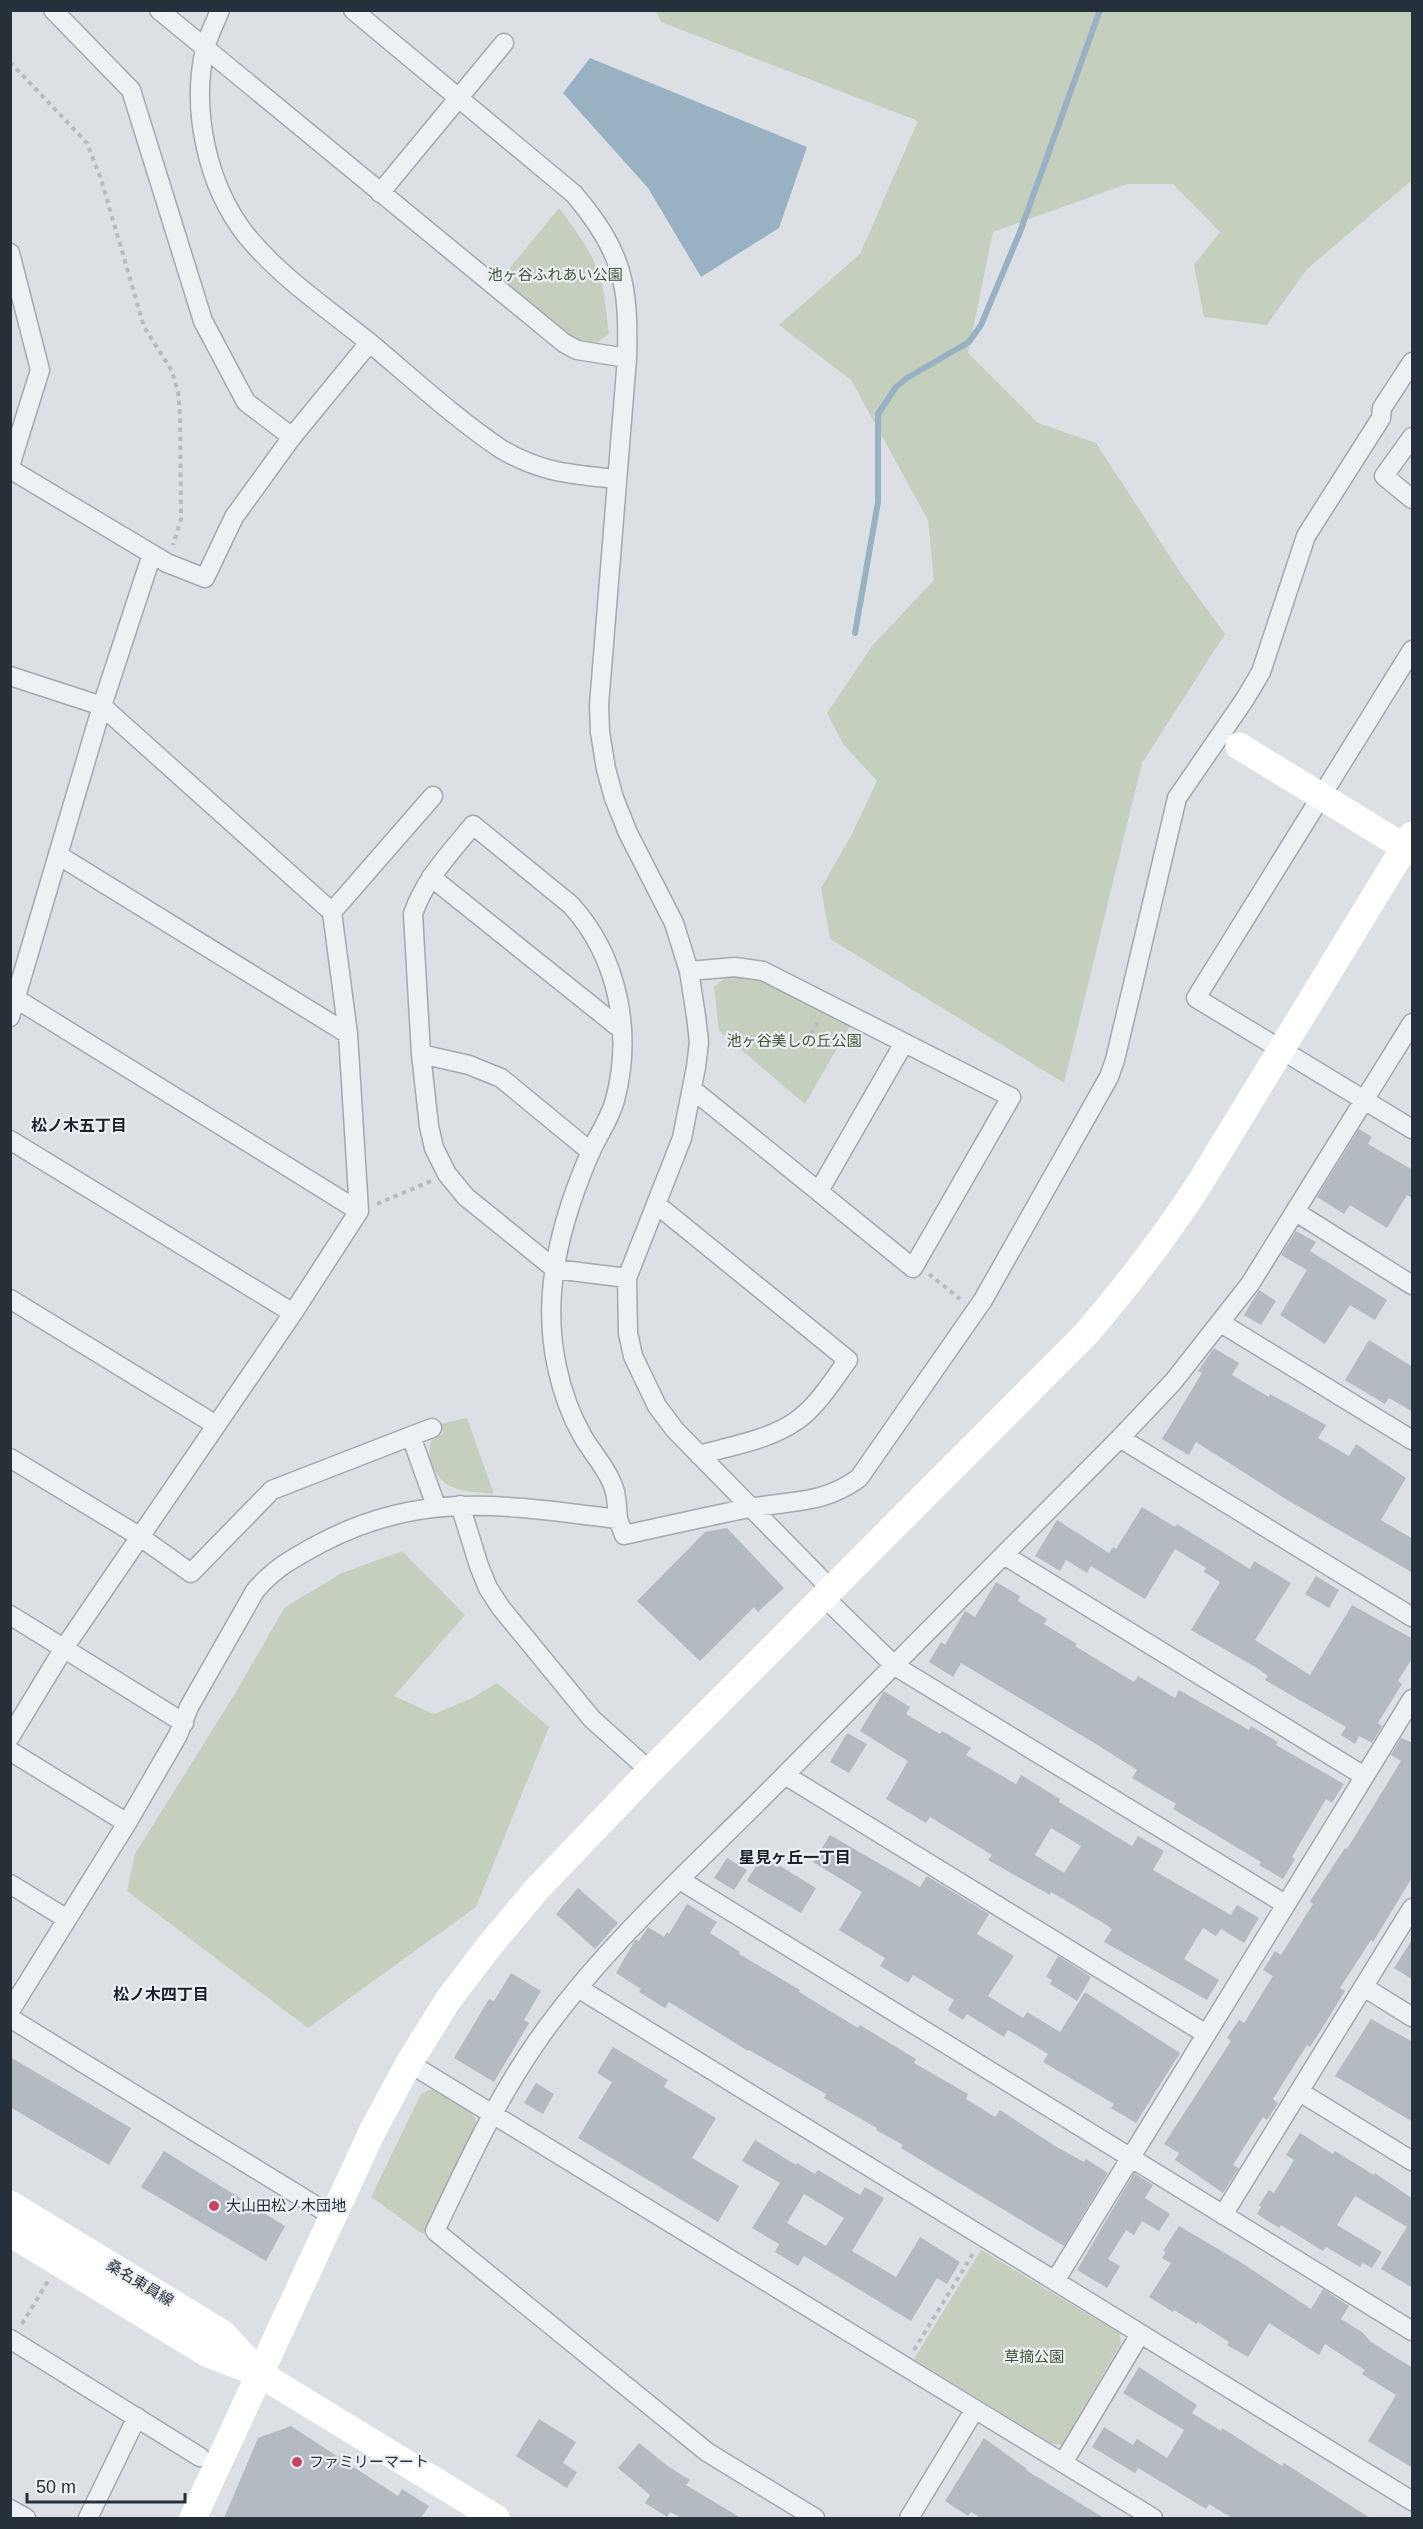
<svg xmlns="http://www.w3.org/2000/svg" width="1423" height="2529" font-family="Helvetica,'Noto Sans JP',sans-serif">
<rect width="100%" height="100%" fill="#dce0e5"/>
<path fill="#c4cfbd" d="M656,11h756v169l-105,89 -40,56 -63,-8 -10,-52 26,-33 -47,-48h-46l-134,48 -25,121 70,70 58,20 86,132 43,59 -83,129 -78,320 -234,-144 -9,-51 30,-52 26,-55 -34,-37 -16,-31 45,-67 62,-66 -6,-60 -77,-140 -72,-55 81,-71 58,-133 -257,-99z
M559,208c14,19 29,38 38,60 8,21 9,44 12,66l-13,9 -20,-4 -12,-8 -64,-51z
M729,975l32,2 89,49 -45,78 -86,-73 -5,-44z
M467,1418l27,76c-24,-3 -51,-1 -61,-27 -4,-12 -5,-16 -1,-28l12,-6 -4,-9z
M402,1551l63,64 -71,81 40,18 36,-15 27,-16 52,44 -73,180 -168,121 -181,-137 8,-37 101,-162 49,-85 57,-34z
M432,2089l41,25 4,9 -54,111 -52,-37 50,-103z
M981,2250l138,83 2,10 -59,102 -10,-1 -138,-85z"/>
<path fill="#98b2c4" d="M590,58l217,89 -28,81 -78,49 -53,-89 -85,-95z"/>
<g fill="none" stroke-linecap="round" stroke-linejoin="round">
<path stroke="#98b2c4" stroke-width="6" d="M855,633l23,-131v-88l18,-27 11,-9 62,-36 12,-17 39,-93 80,-222"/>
</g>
<path fill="#b3bac2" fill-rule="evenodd" d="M1359,1129l13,8 -4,7 45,26v28l-6,-3 -20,33 -37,-23 -6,9 -27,-17z
M1296,1231l20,11 -6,9 77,49 -12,20 -25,-15 -25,39 -45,-29 27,-45 -26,-15z
M1259,1290l17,11 -15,24 -17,-10z
M1369,1340l44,27v45l-24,-14 -4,6 -40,-24z
M1214,1348l25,15 -7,12 37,22 1,-3 56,31 -8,13 31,18 7,-12 50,34 -25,42 32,19v34l-129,-75 -88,-56 -7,13 -27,-16 40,-66 -4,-2z
M1142,1507l33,20 2,-3 73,45 4,-8 37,22 -36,57 55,35 42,-70 61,34v18l-15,24 4,3 -24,39 4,3 -10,17 -13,-7 -4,8 -14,-9 5,-8 -81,-47 3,-4 -11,-8 -66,-38 29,-48 -16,-10 2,-4 -31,-19 -30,50 -54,-33 -4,7 -21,-13 -6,11 -25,-15 22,-36 52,33 4,-6 3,2z
M727,1528l57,60 -26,24 -4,-5 -54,54 -63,-60 68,-69z
M1316,1576l23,14 -10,18 -24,-14z
M996,1582l24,14 -2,5 29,18 -3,5 33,20 -2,2 59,36 4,-6 37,22 4,-8 70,40 2,-4 27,16 -2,3 68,39 -12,19 -6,-4 -34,58 3,2 -12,20 -24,-14 2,-3 -88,-53 3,-5 -44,-26 5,-8 -41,-26 -135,-81 -8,14 -24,-15 12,-20 4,3 20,-34 10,6z
M884,1691l26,16 -4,7 34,20 2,-3 29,17 -5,7 50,29 5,-9 39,24 -1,3 73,44 6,-10 26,15 -11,19 78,45 6,-10 22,13 -15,25 -23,-14 -5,7 -13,-8 -19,31 35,21 -12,20 -103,-58 8,-13 -7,-5 -54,-32 -1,3 -62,-35 4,-5 -62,-38 -4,6 -40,-24 22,-38 -48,-30zM1051,1828l30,18 -17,27 -29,-18z
M847,1733l20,11 -18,29 -19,-11z
M1401,1738l12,5v133l-40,66 -2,-2 -31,48 5,3 -22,36 -13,20 -3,-2 -34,54 5,4 -11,17 -4,-3 -30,48 6,3 -16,25 -48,-33 4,-7 -15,-9 67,-103 -4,-3 12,-18 5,3 29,-47 -10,-6 12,-19 6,4 32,-51 -3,-3 35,-53 2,1 54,-88 -10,-6z
M830,1835l90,52 7,-11 62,38 -12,20 37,22 -26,40 35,22 4,-6 33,20 25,-40 95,61 -44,70 -25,-15 3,-4 -71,-42 5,-8 -40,-24 -4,7 -37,-23 -4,6 -15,-10 6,-10 -41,-25 -5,8 -28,-17 5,-8 -46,-28 23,-38 -49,-30z
M762,1855l54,33 -15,25 -54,-32z
M727,1858l20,12 -13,20 -20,-12z
M578,1888l40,35 -23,26 -39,-35z
M687,1904l30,18 -7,11 30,19 -1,2 61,36 -1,2 59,36 2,-3 56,34 -2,4 54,31 -2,5 29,18 5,-7 55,36 29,16 2,-3 22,14 -44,73 -163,-98 2,-3 -27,-15 1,-2 -53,-30 2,-4 -77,-44 -1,1 -79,-49 -4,6 -26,-16 2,-3 -25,-16 19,-33 4,1 9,-14 16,10 3,-5 2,2z
M1413,1938v42l-19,-12z
M1058,1956l33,21 -14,24 -27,-17 2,-4 -6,-3z
M511,1973l30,18 -17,29 5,3 -35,59 -40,-24 35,-59 5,2z
M1371,2019l42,23v80l-78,-46z
M613,2047l55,33 -4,7 52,31 -24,40 47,28 -21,36 -140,-84 34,-56 -15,-9z
M10,2057l121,71 -22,37 -99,-58z
M536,2083l18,11 -11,20 -19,-11z
M1300,2133l33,21 2,-3 39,24 1,-2 38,26v89l-32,-19 26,-42 -52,-31 -18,29 45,27 -10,16 -9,-5 -3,4 -34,-20 -3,4 -42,-26 -2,3 -22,-14 4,-7 -2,-2 10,-15 5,3 20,-33 -8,-5z
M755,2140l41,25 1,-2 18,11 3,-4 42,25 5,-8 19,11 -32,53 44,26 24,-40 40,25 -13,22 -10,-6 -26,43 -107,-65 -6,10 -23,-14 4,-8 -27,-16 28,-45 -38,-22zM804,2194l40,24 -18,28 -39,-23z
M164,2151l121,75 -19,35 -125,-74z
M1134,2173l19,12 -8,13 25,16 -11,17 -17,-10 -8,14 -8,-5 -18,29 12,7 -13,22 -30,-18z
M1179,2226l63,37 69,46 12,-20 26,17 -8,13 21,13 9,10 42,26v100l-45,-27 28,-46 -34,-21 3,-4 -40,-26 -6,11 -50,-32 -21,34 -21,-12 2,-3 -31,-20 -1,2 -23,-14 -1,2 -24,-15 22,-34 -9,-5 4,-6 -3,-1z
M1139,2367l58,38 -5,8 29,18 1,-3 60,38 2,-3 86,55h-138l-23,-14 -3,5 -68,-41 -3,5 -43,-26 12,-20 29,18 4,-6 30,19 17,-28 -61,-37z
M539,2419l37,23 -13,21 14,9 -10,16 -51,-32z
M291,2426l107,70 4,-7 27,17 -8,12h-197l34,-80z
M984,2438l43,31 -1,1 78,48h-123l-10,-6 -3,4 -23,-15z
M639,2443l30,24 21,13 -4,5 55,33h-59l-12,-6 -3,5 -22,-14 5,-8 -32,-27z"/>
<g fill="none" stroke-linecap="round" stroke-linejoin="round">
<defs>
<path id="street" d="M53,10l78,80 72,231 43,81 46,35
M159,10l405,333 13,7 50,8
M220,10c-5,13 -12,26 -15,39 -14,61 2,136 41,186 34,42 82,74 124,108 43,36 85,75 131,106 41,24 70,25 115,30
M353,10l221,184c49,58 55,90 53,164l-28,347 1,27 6,37 8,29 14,35 46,90 15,48 7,45 3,26 -3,25 -14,71 -55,140 1,55 5,23 24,50 18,24 156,159
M380,193l124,-150
M10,253l30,117 -30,96
M1412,437l-28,39 28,23
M10,469l142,85 -50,152 -92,311
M152,554l15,9 38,15 29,-61 58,-80 77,-94
M1412,650l-216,348 216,131
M10,676l92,30 230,206
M58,855l290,179
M431,877l191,153
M689,971l46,-4 28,4 248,126 -98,171 -221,-179
M10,995l349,216
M421,1054l48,11 32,13 90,74
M10,1140l283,173
M819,1191l85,-148
M656,1204l192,156c-15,20 -31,47 -52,61 -27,19 -66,25 -97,34
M1296,1212l116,73
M10,1299l206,126
M1221,1323l191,117
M411,1436l21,-8
M1120,1438l292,179
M10,1458l129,78 52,37 81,-83 139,-54 25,70
M460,1505l19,61 9,22 13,20 91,111 58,52
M618,1519c-1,-9 -1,-19 -3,-27 -5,-20 -22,-38 -32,-55 -24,-42 -35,-96 -31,-145 4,-49 19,-94 38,-139 8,-18 20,-34 25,-53 18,-68 3,-143 -44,-195l-98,-80c-23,28 -48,54 -60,89l8,140 8,72 5,22 13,26 19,23 89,72 72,9
M1004,1555l360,221
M823,1596l72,70 390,238
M10,1615l174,108
M10,1737l54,-89 229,-335 66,-102 -11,-177 -16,-122 101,-116
M10,1751l117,72
M785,1775l421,259
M680,1880l732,451
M10,1884l57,35
M1364,1987l48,30
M578,1988l477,293 357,-582
M10,2011l117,-188 51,-88 11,-28 66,-116c19,-23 40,-34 66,-48 103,-54 187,-37 297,-24l6,16c42,-9 84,-19 126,-27 42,-8 72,-3 109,-30l124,-178 126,-223 6,-17 62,-262 68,-99 16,-27 45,-136 75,-118 1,-10 30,-46
M10,2018l324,199
M409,2063l744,455
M1300,2092l112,69
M1223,2215l189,-307
M1055,2281l357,220
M10,2339l190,118
M1063,2463l77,-129
M10,2509l16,9
M88,2518l49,-101
M815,2518l-108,-66 -272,-221c31,-65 61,-131 103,-191 62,-89 146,-164 223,-241 120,-120 240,-240 359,-361l53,-56 77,-98 162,-261
M909,2518l66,-109"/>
</defs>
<use href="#street" stroke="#a2a8af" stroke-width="21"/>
<path stroke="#b6bbc0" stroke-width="4" stroke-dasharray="4.5 4.5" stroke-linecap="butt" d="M10,62l77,81 14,36 43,148 28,44 6,21 2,21 1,106 -8,26
M811,1034l9,-15
M377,1204l54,-23
M929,1274l31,25
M22,2324l26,-43
M914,2350l60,-98"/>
<use href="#street" stroke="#eef1f4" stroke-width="18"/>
<path stroke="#fff" stroke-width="27" d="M1239,746l173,106
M10,2204l212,129 33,35
M10,2233l198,121 52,20 236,144
M193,2518l180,-388 36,-67 39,-63 42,-55 47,-56 113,-118 436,-437c41,-48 78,-96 112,-148l214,-351"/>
</g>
<g fill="#c74466" stroke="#ebeff3" stroke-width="2">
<circle cx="214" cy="2206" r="6"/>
<circle cx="297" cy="2462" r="6"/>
</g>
<g text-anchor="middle" stroke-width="4.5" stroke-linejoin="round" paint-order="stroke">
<g font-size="15" fill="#3e5634" stroke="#ebeff3">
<text x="555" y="280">池ヶ谷ふれあい公園</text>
<text x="794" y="1046">池ヶ谷美しの丘公園</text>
<text x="1034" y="2362">草摘公園</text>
</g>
<g font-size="15" fill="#26303b" stroke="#ebeff3" text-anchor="start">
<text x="226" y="2211">大山田松ノ木団地</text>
<text x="309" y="2467">ファミリーマート</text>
</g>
<g font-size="15" fill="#26303b" stroke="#ebeff3">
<text transform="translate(140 2283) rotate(31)" y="5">桑名東員線</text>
</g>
<g font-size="16" font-weight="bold" fill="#19212b" stroke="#ebeff3">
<text x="79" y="1131">松ノ木五丁目</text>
<text x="795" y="1863">星見ヶ丘一丁目</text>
<text x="161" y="2000">松ノ木四丁目</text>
</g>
</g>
<rect width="1423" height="2529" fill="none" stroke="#26303b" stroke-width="24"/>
<path d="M27 2493v9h158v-9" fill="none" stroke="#26303b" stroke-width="3"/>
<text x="36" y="2493" font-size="18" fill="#26303b" stroke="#ebeff3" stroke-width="4.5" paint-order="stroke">50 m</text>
</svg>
